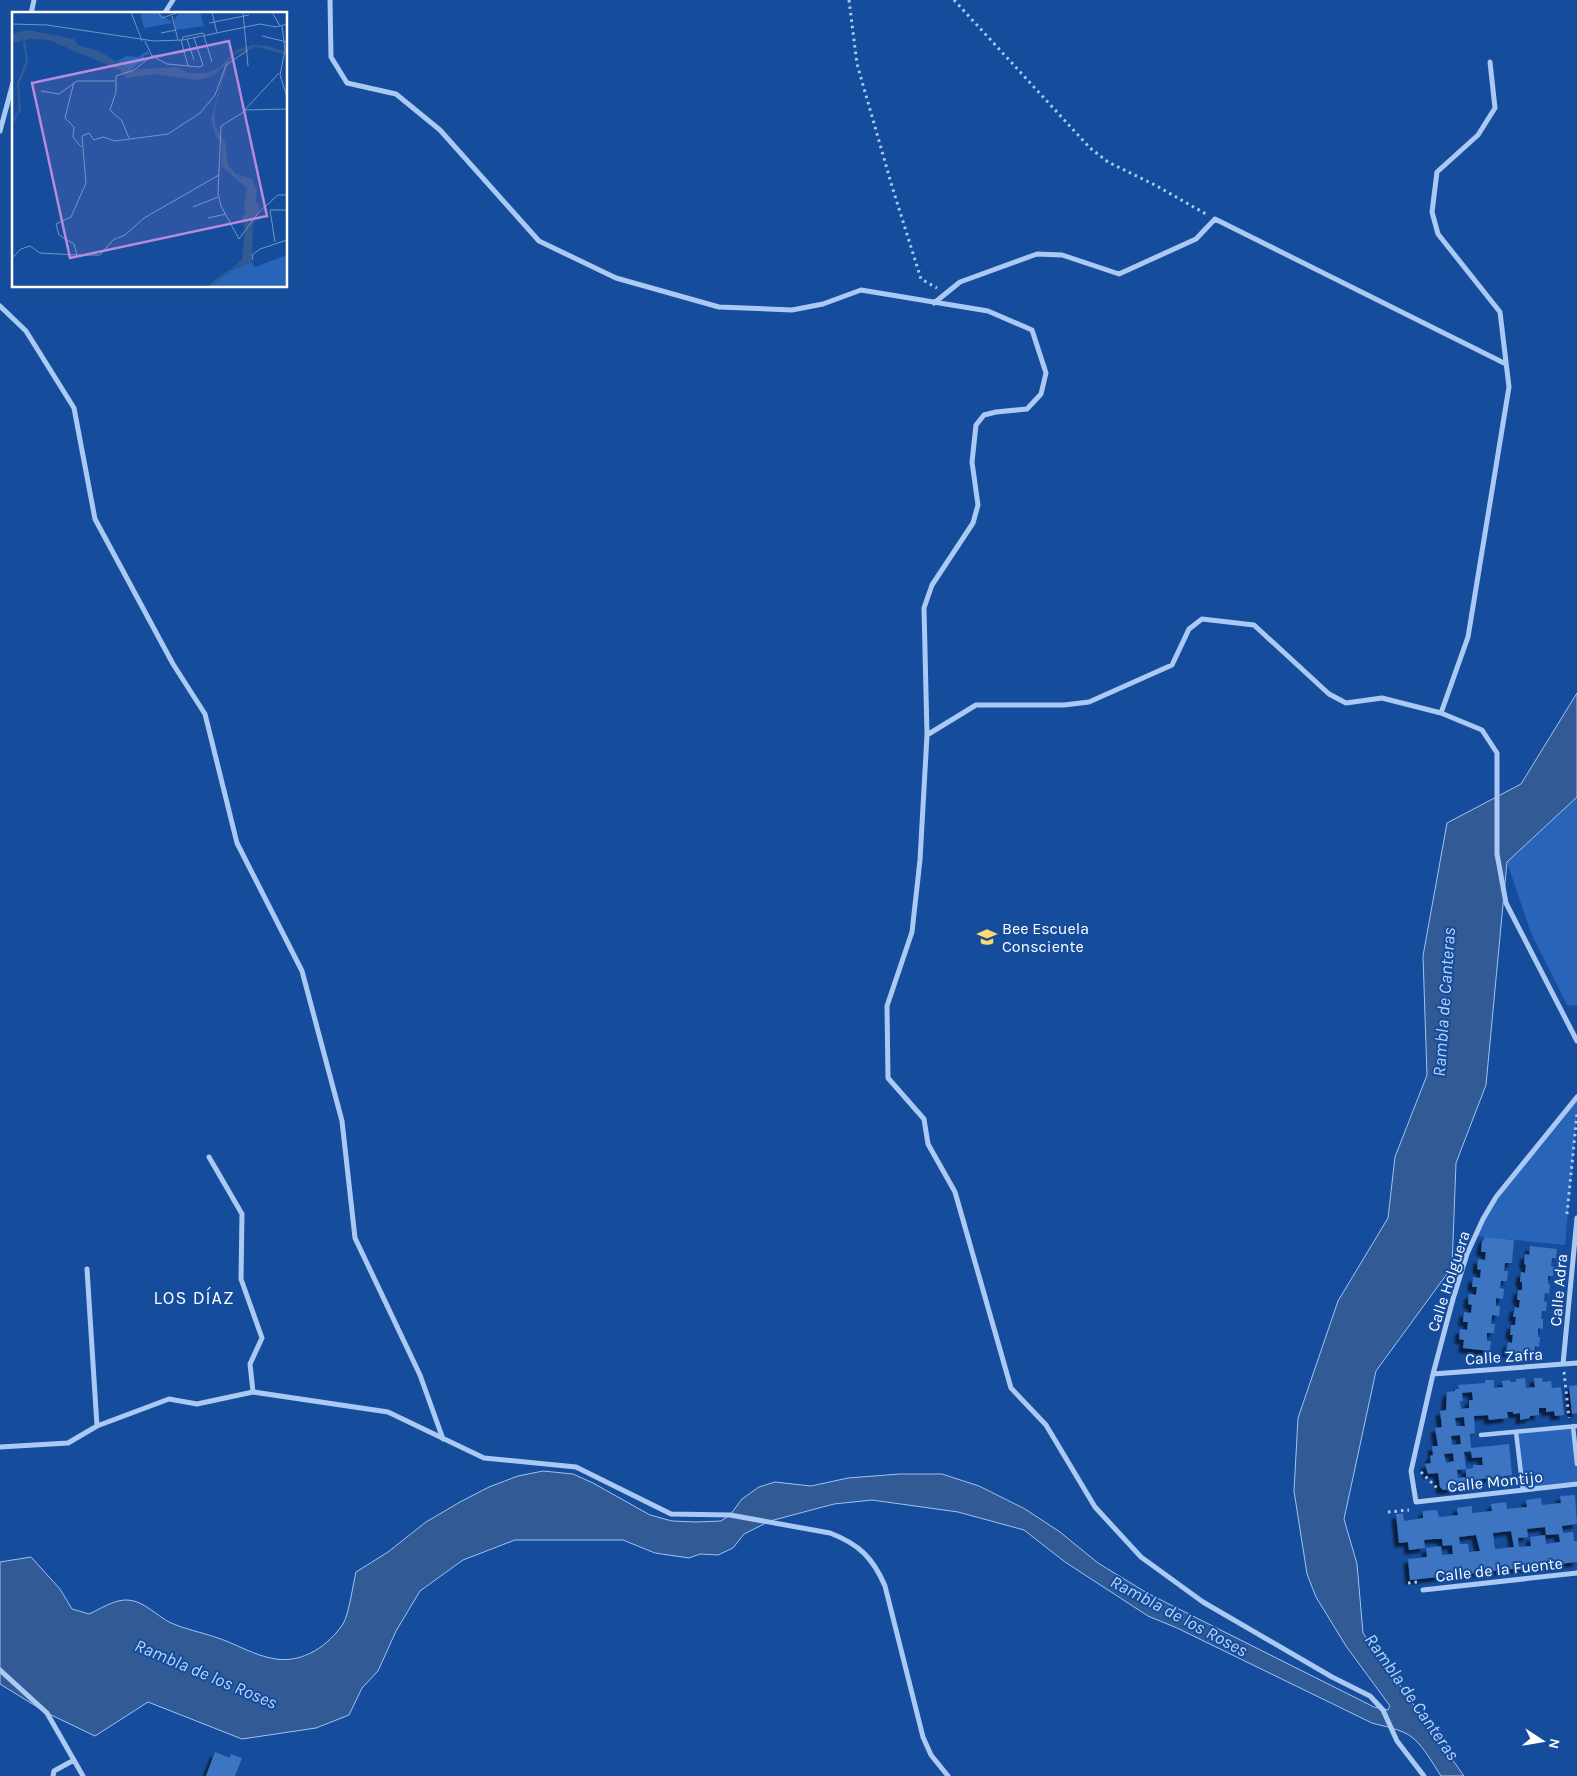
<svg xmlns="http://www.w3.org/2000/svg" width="1577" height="1776" font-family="Karla,sans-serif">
<defs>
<filter id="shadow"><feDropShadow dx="-4.5" dy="4.5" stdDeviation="1" flood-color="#0009"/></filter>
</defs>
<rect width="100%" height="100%" fill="#154c9b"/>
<path fill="#2865b9" d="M1577,797v209l-10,-1 -36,-72 -24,-71z
M1577,1097v17l-12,131 -90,-9 21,-39z
M1573,1426l4,38v20l-54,6 -7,-58z"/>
<path fill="#325a94" stroke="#9dc4f6" d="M1577,693v104l-70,65 -21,223 -30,78 -4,104 -76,104 -32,148 13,45 6,69 101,143h-23c-8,-12 -17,-29 -28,-38 -11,-9 -27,-11 -41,-15l-195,-95 -29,-12 -83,-54 -41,-32 -66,-18 -86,-12 -38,4 -64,17 -26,13 -11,14 -15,7 -18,-1 -11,4 -34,-5 -32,-13h-108l-52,20 -43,31 -24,40 -18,40 -16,17 -13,27 -33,13 -74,11 -94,-37 -53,34 -48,-23 -47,-29v-122l31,-5 29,32 12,20 17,5c11,-5 26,-15 39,-14 16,1 29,16 43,23 14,6 29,9 44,14 20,6 39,19 61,22 27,4 52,-13 67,-35 6,-10 10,-40 13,-52l32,-20 38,-30 34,-20 29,-15 29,-11 25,-5 30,3 20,9 57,32 22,6 24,1 25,-1 9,-6 12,-16 17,-12 16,-5 36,4 37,-8 52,-4h42l37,12 46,23 35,23 38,31 49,30 227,114 14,3 2,-4 -44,-60 -30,-49 -9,-23 -13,-83 4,-73 40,-117 50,-83 7,-61 32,-82 -4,-119 24,-133 74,-39z"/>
<path fill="#3d75c2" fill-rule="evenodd" filter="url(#shadow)" d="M1485,1237l29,3 -2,23h-7l-1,8h4l-1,10h-6l-1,7 4,1 -1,10 -7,-1v8h4l-1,10 -7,-1 -1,9h4l-1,9h-7v8h4l-1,10 -27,-3 1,-8 -5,-1 1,-10 7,1 1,-8h-5l1,-10 7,1 1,-8 -4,-1 1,-10 7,1 1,-8h-5l1,-10 7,1 1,-8 -4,-1 1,-10 7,1 1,-8h-5l1,-10z
M1530,1246l27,3 -1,9h-4l-1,8 3,1 -1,9h-5v8h2l-1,10 -4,-1 -1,8 3,1 -1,9h-4l-1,8h2v10l-5,-1v9h2l-1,10 -4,-1 -1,9 -28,-3 2,-10 4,1 1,-8h-3l1,-10h4l1,-8h-3l2,-10 4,1 1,-8h-3l1,-10h4v-8h-2l1,-10 4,1 1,-8 -2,-1 1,-10 4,1z
M1525,1378l1,10 9,-1 -1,-9h8l1,4 8,-1 1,7 9,-1 3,28 -9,1 -1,-5 -8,1v-4h-7v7l-9,1v2l-10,2v-7l-7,1v-2h-6l1,6 -19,2 -1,-5 -14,1 1,17 -5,1 1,14 38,-4 3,31 -38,5 1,6 -32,4 -3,-3 -2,-14 -10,1 -3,-10 6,-1 -1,-7 3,-1 -1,-9h6l-3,-18 7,-1 -2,-16 6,-1 1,-18 8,-1v-2h4l-1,-4 27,-2v-3h9v8l9,-1 -1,-6 8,-1v2h6v-3zM1472,1392l1,8h-4v8l-8,1 -1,-8h3l-1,-8zM1464,1417l1,9h-9l-1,-8zM1460,1435l1,9 -9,1 -1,-9zM1471,1451l1,7 10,-1 1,8h-10v3l-7,1v8l-8,1 -1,-8 9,-1 -2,-17zM1453,1453l1,8 -8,2 -2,-9z
M1577,1385v28l-5,1 -3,-28z
M1575,1495l2,29 -15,2 1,7 10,-1 1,9h3v21l-167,18 -2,-21 19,-2 -1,-9 15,-2 1,9 11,-1 -1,-9 -9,1 -1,-7h-9l-9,1 1,8 -16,2 -1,-8 -9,1 -3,-29h7l1,7 19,-3v-7l14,-1 2,7 19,-2 -1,-7 7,-1 8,-1v7l20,-2 -1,-7 15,-2 1,7 20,-2 -1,-7 7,-1 8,-1 1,7 19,-2 -1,-7zM1545,1527l1,8 13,-1 1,8 -14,2 -1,-9 -15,2 1,9 -12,1 -1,-9 10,-1 -1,-8zM1511,1531l3,16 -19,2 -2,-16zM1476,1535l4,16 -11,1 -1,-8h-8l-1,-7z
M215,1752l15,6 1,-4 11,4 -7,18h-29z"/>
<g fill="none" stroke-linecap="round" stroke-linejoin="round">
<path stroke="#aac9f3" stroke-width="3" stroke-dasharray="2.5 4" stroke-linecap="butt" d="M849,0l8,64 34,119 30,96 16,9
M954,0l136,148 18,14 47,23 51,29
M1567,1214l10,-100
M1564,1372l5,46
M1421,1472l17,17
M1388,1512l21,-2
M1408,1583l9,-1"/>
<path stroke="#aac9f3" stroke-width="4.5" d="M1573,1426l4,38
M1516,1432l7,58
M1481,1435l96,-9"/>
<path stroke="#aac9f3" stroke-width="5" d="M330,0l1,57 16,26 49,11 44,36 99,111 77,37 103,29 73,3 31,-6 38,-14 127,21 44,19 14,43 -5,21 -14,15 -31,3 -12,3 -8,10 -4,37 6,43 -5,18 -41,62 -8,23 3,127 -7,125 -8,72 -25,74 1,72 36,41 4,25 27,48 56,196 35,37 49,82 46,50 62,45 129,75 38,19 13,14 14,31 27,35
M31,14l3,-14
M164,14l9,-14
M0,131l14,-52
M934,303l26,-21 77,-28 25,1 57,19 77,-35 19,-20 291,145
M0,306l26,25 48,77 21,111 78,145 32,50 32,129 65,128 40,150 13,117 65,137 23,64
M1441,713l27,-76 41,-250 -9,-75 -62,-78 -6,-22 5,-40 41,-37 17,-27 -5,-46
M927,735l49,-30h88l25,-3 83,-37 17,-36 13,-10 52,6 75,69 17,9 36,-5 59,15 41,17 15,23v101l9,49 71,138
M1577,1097l-81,100 -13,22 -16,35 -14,45 -20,75 -22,97 5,31 161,-18
M209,1157l33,57 -1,65 21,59 -12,26 3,28
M87,1269l10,157
M1563,1364l14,-146
M1433,1374l144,-11
M0,1447l68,-4 29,-17 72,-27 28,5 56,-12 135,20 96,46 92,9 95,47 59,1 100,18c29,11 43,25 55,53l38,151 8,18 17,21
M1423,1590l154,-17
M0,1670l47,43 36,63
M53,1776l1,-5 20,-11"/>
</g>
<defs>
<symbol id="school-bare" viewBox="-9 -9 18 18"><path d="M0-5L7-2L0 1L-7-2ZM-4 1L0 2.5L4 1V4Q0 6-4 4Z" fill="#ffd96c" stroke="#154c9b" stroke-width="2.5" paint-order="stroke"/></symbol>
</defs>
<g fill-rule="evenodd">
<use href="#school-bare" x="973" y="923" width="28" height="28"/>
</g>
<g text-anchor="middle" stroke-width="4" stroke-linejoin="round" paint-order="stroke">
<g font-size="16" fill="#fff" stroke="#154c9b" text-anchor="start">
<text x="1002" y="934">Bee Escuela<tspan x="1002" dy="18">Consciente</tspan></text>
</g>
<g font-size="16" fill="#fff" stroke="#154c9b">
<text transform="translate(1448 1281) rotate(-72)" y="6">Calle Holguera</text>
<text transform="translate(1558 1290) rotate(-85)" y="6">Calle Adra</text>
<text transform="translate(1504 1356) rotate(-4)" y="6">Calle Zafra</text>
<text transform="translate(1495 1481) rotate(-6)" y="6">Calle Montijo</text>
<text transform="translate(1499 1569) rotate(-6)" y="6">Calle de la Fuente</text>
</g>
<g font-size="18" font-style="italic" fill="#b7d4f9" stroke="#154c9b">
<text transform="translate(1444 1002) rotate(-86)" y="6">Rambla de Canteras</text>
<text transform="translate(1179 1616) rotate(28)" y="6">Rambla de los Roses</text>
<text transform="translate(206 1674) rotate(23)" y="6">Rambla de los Roses</text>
<text transform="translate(1412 1697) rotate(55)" y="6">Rambla de Canteras</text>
</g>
<g font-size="18" letter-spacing="1" fill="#fff" stroke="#154c9b">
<text x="194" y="1304">LOS DÍAZ</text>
</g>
</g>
<g transform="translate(12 12)">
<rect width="275" height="275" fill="#154c9b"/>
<path d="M128,0h18l15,11 -29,5zM168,0h20l4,14 -28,4 -2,-10zM135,39l3,3 -6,2v4l-14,10 -13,-9 9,-5 12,1zM275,243v32h-79l21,-16 23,-9 3,5z" fill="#2865b9"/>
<path d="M16,18l46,9 4,6 21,6 31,19 46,-3 13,6h17l13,-5 17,-18 16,-5 16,1 19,6v3l-31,-8 -21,7 -6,6 -14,48v18l10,16 3,23 8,9 16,5 5,11 -2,11 5,5 -7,21 -1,35 -23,8 13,-10 3,-30 -3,-12 4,-6 -2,-6 3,-18 -26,-22 1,-21 -6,-8 -5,-18 15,-55 -13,12 -17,4 -41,-6 -28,4 -6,-7 -72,-31 -18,-1 -19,4v-9z" fill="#325a94"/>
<path fill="none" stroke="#325a94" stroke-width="2.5" d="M0,111l8,-14 -2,-25 9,-23 -3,-20M196,275l22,-16"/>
<path fill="none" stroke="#7394c3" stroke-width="1" d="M119,0l11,29M146,0l4,6 17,-6M200,0l5,21M231,0l5,54M260,0l8,14M160,4l6,24M197,11l40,-8M0,12l35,1 107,16 29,-1 77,-16 16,3 11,-3M270,14l3,24 -5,25 7,22M149,21l15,-3M192,24l8,26M250,24l25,6M175,27l7,21M169,28l7,26M170,28l1,-3 20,-4 2,2M133,29l7,15 15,8 33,3 3,-2 -9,-27M267,61l-37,40 -21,13 -3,67 3,13 18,33 20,-27 19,-17h9M62,70l-9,36 9,9 -1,10 8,10M29,79l18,3 18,-13h38M233,98l42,-1M117,126l-7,-17 -12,-11 6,-18v-16l18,-6 18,-14 32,-4M207,163l-75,43 -19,17 -12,5 -13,15h-23l-3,-11 -15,-9 -3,-11 15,-7 15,-34 -4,-47 7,-3 5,7 9,-3 12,4 53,-7 32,-21 15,-18 11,-30 22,-15M181,195l25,-10M258,198l5,32M258,198h17M196,206l18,-4M0,246l9,-9 9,-3 10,7 37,2M241,248l-1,-5 8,-6 27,-9"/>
<path fill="#b68bdc" fill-opacity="0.15" stroke="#b68bdc" stroke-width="2.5" d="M217,29l38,175 -197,42 -38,-175z"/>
<rect width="275" height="275" fill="none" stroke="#fff" stroke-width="2.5"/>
</g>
<g transform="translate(1542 1741) rotate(102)" stroke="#154c9b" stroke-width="4" paint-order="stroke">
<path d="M0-4L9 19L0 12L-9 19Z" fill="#ffffff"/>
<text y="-8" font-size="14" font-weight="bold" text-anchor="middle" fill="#ffffff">N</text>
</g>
</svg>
